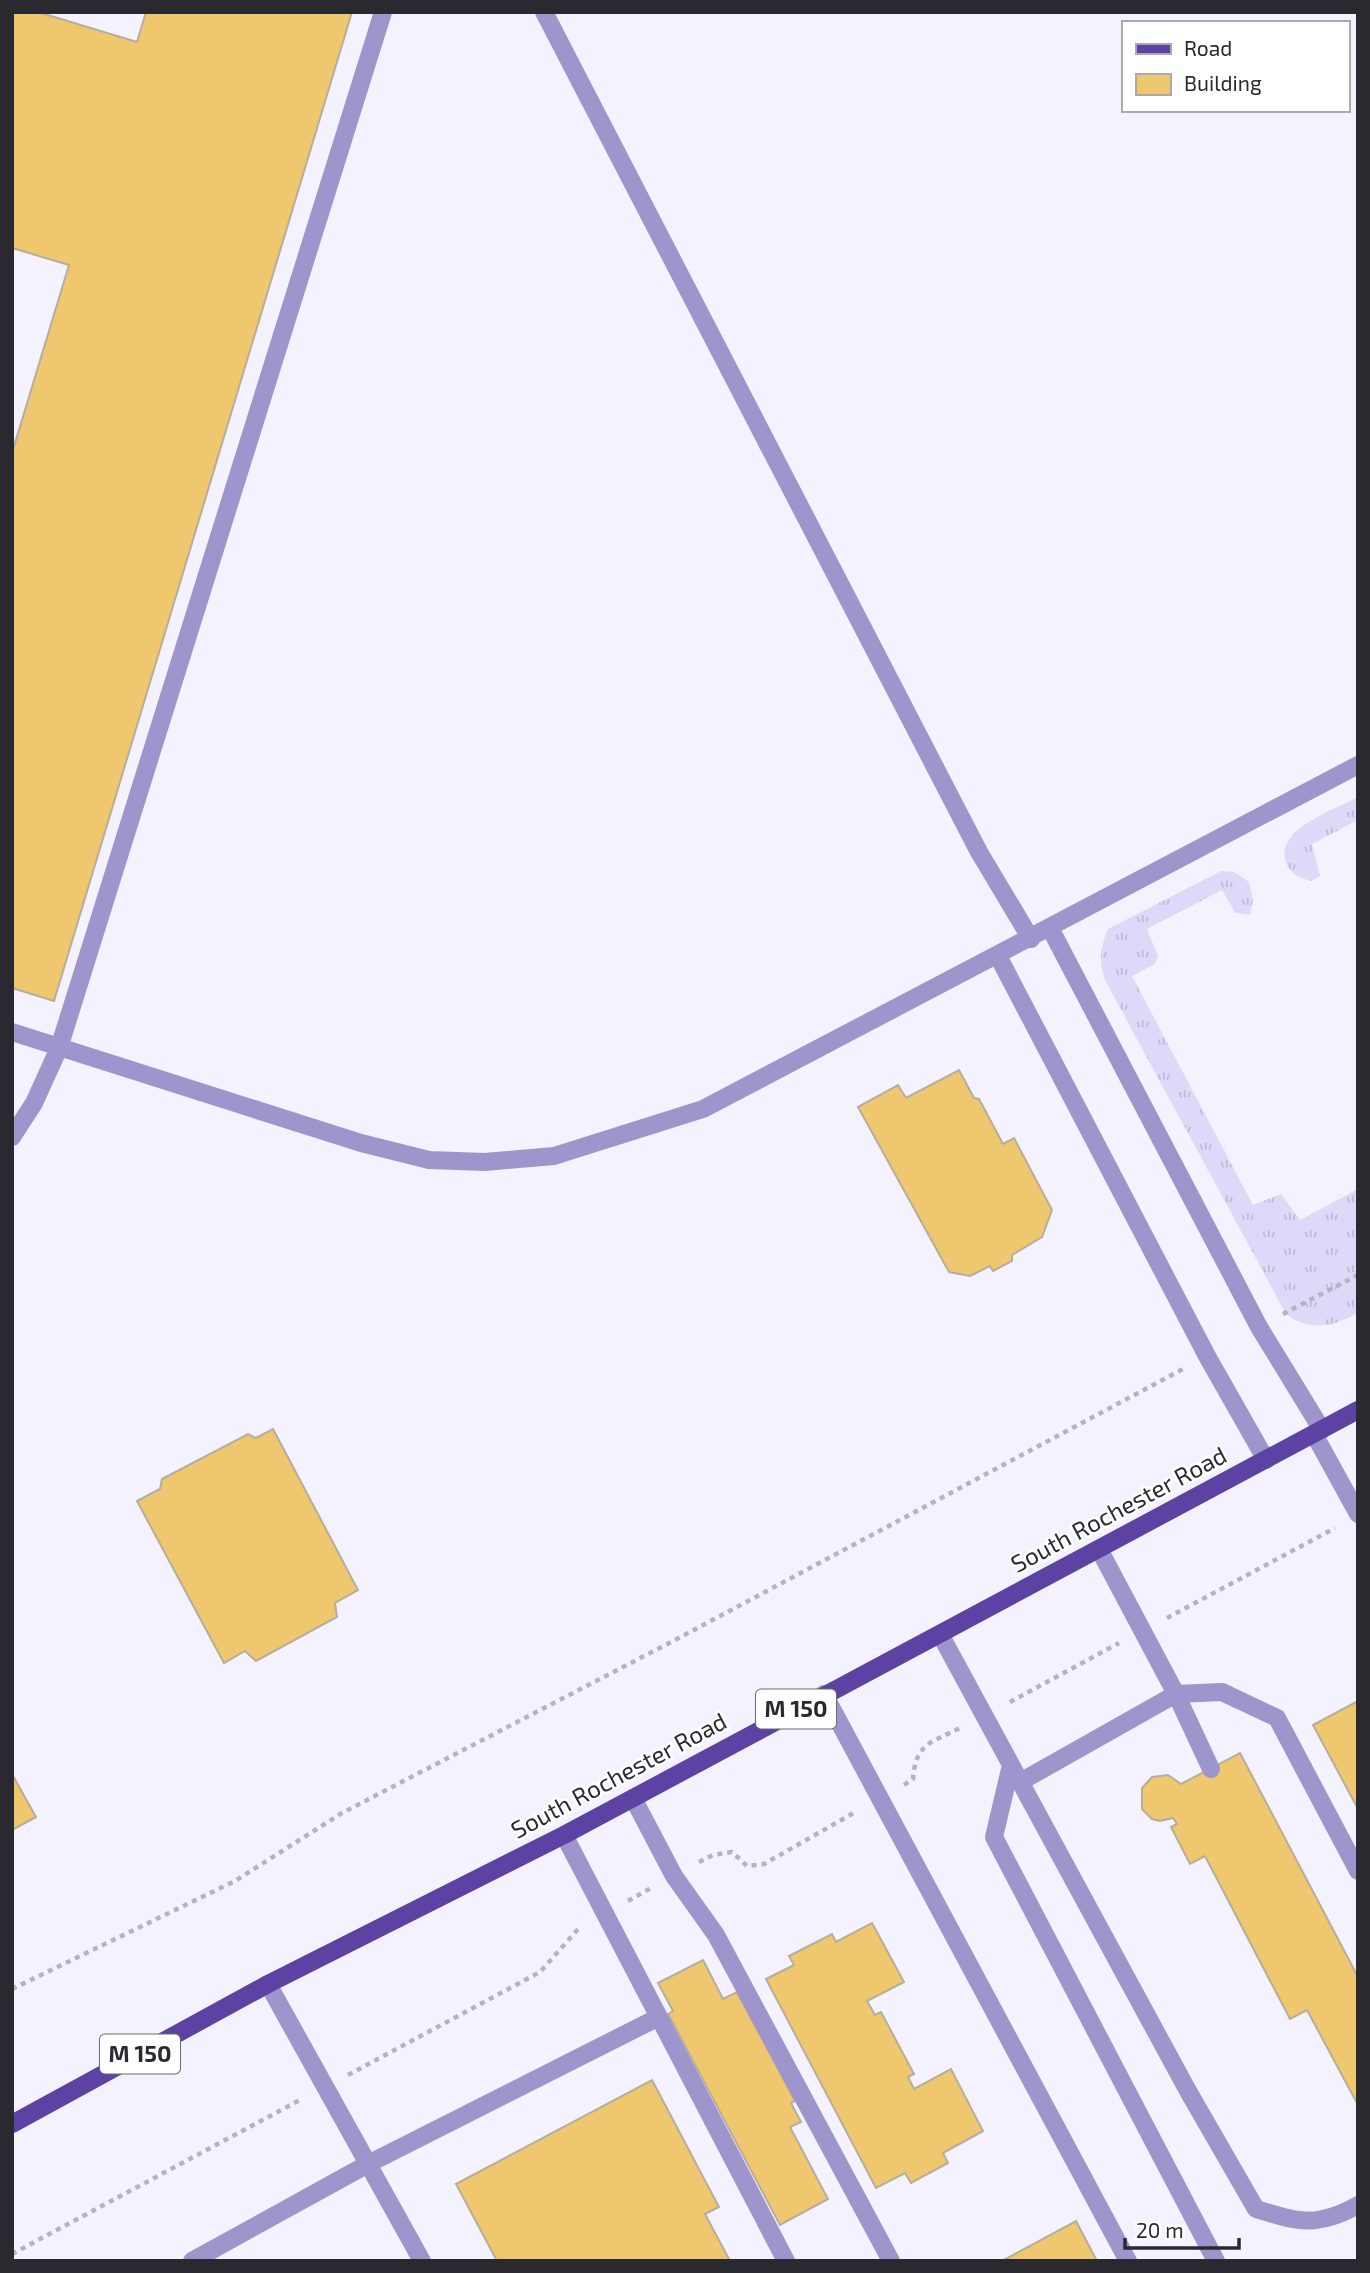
<svg xmlns="http://www.w3.org/2000/svg" width="1370" height="2273" font-family="'Exo 2',sans-serif">
<defs>
<pattern id="grass-tufts" width="24" height="20" patternUnits="userSpaceOnUse" patternTransform="scale(1.75)"><rect width="24" height="20" fill="#ddd9f9"/><path d="M3 7l-1-3M5 7V3M7 7l1-3M15 17l-1-3M17 17v-4M19 17l1-3" fill="none" stroke="#bebad6"/></pattern>
</defs>
<rect width="100%" height="100%" fill="#f3f2fe"/>
<path fill="url(#grass-tufts)" d="M1358,797v23l-46,24 8,32 -9,5c-11,-3 -21,-7 -25,-19 -12,-33 49,-52 72,-65z
M1221,871l13,1 15,10 4,18 -3,15 -15,-2 -13,-23 -75,39 11,27 -3,8 -23,12 121,229 28,-11 19,26 58,-31v124c-26,14 -48,19 -72,1l-180,-332c-8,-20 -6,-33 2,-53z"/>
<path fill="#efc76f" stroke="#b6ae9c" stroke-width="2" d="M12,12h26l99,30 9,-30h206l-298,989 -42,-13v-535l57,-188 -57,-17z
M959,1070l15,28 5,1 24,45 11,-6 38,72 -10,27 -30,18v6l-19,10 -3,-5 -20,10 -21,-4 -91,-165 40,-22 8,13z
M273,1429l85,161 -23,13 2,14 -81,44 -11,-10 -21,12 -87,-162 23,-12 2,-10 86,-45 8,4z
M1358,1701v108l-45,-84z
M1240,1753l118,224v128l-51,-95 -17,9 -85,-163 -15,8 -19,-37 6,-3 -4,-6 -13,3 -8,-2 -10,-10v-21l10,-11 16,-2 13,9z
M12,1774l24,43 -24,13z
M872,1923l32,59 -37,19 8,14 6,-3 33,62 -6,3 6,12 37,-20 32,62 -40,22 5,10 -37,20 -6,-10 -29,15 -110,-209 28,-14 -5,-9 43,-22 4,8z
M703,1960l20,39 14,-7 58,109 -4,2 10,19 -11,5 38,72 -48,26 -106,-200 -6,-11 5,-3 -15,-28z
M652,2080l67,127 -14,7 25,47h-233l-41,-77z
M1076,2221l21,40h-95z"/>
<g fill="none" stroke-linecap="round" stroke-linejoin="round">
<path stroke="#b4b3be" stroke-width="4.5" stroke-dasharray="5 5" stroke-linecap="butt" d="M1283,1314l75,-39
M1167,1618l168,-90
M1010,1702l109,-59
M904,1785l9,-6c3,-37 18,-36 49,-52
M699,1862l14,-7 19,-3 15,14 17,-2 93,-53
M628,1901l23,-13
M12,1989l223,-108 107,-68 333,-173 508,-271
M348,2075l192,-103 40,-45
M12,2254l288,-154"/>
<path stroke="#9d95cb" stroke-width="18" d="M544,12l435,840 52,87
M1050,928l209,399 63,103
M998,956l209,400 59,104
M12,1032l349,111 68,17 56,2 69,-6 149,-47 655,-344
M12,1137l22,-34 25,-55 324,-1036
M1314,1434l44,80
M1099,1549l77,145 35,75
M940,1634l248,457 68,118c42,13 61,19 102,-4
M824,1694l304,567
M1011,1765l-17,72 222,424
M1020,1782l156,-88 46,-2 55,26 81,153
M633,1798l41,78 42,59 175,326
M564,1835l222,426
M268,1984l154,277
M192,2261l176,-97 291,-147"/>
<path stroke="#5b42a3" stroke-width="18" d="M12,2124l256,-140 296,-149 794,-425"/>
</g>
<g text-anchor="middle" stroke-width="5" stroke-linejoin="round" paint-order="stroke">
<g fill="#fff" stroke="#6a696e" stroke-width="2">
<rect x="756" y="1689.5" width="80" height="39" rx="5"/>
<rect x="100" y="2034.5" width="80" height="39" rx="5"/>
</g>
<g font-size="23" font-weight="bold" fill="#2a2930">
<text x="796" y="1717">M 150</text>
<text x="140" y="2062">M 150</text>
</g>
<g font-size="24" fill="#2a2930" stroke="#fff">
<text transform="translate(1119 1510) rotate(-28)" y="8">South Rochester Road</text>
<text transform="translate(619 1776) rotate(-28)" y="8">South Rochester Road</text>
</g>
</g>
<rect width="1370" height="2273" fill="none" stroke="#2a2930" stroke-width="28"/>
<rect x="1122" y="21" width="228" height="91" fill="#ffffff" stroke="#aaa9ac" stroke-width="2"/>
<rect x="1136" y="44" width="35" height="10" fill="#5b42a3" stroke="#aaa9ac" stroke-width="2"/>
<text x="1184" y="56" font-size="21" fill="#2a2930">Road</text>
<rect x="1136" y="74" width="35" height="21" fill="#efc76f" stroke="#aaa9ac" stroke-width="2"/>
<text x="1184" y="91" font-size="21" fill="#2a2930">Building</text>
<path d="M1125 2238v10h114v-10" fill="none" stroke="#2a2930" stroke-width="3.5"/>
<text x="1136" y="2238" font-size="21" fill="#2a2930" stroke="#ffffff" stroke-width="5" paint-order="stroke">20 m</text>
</svg>
